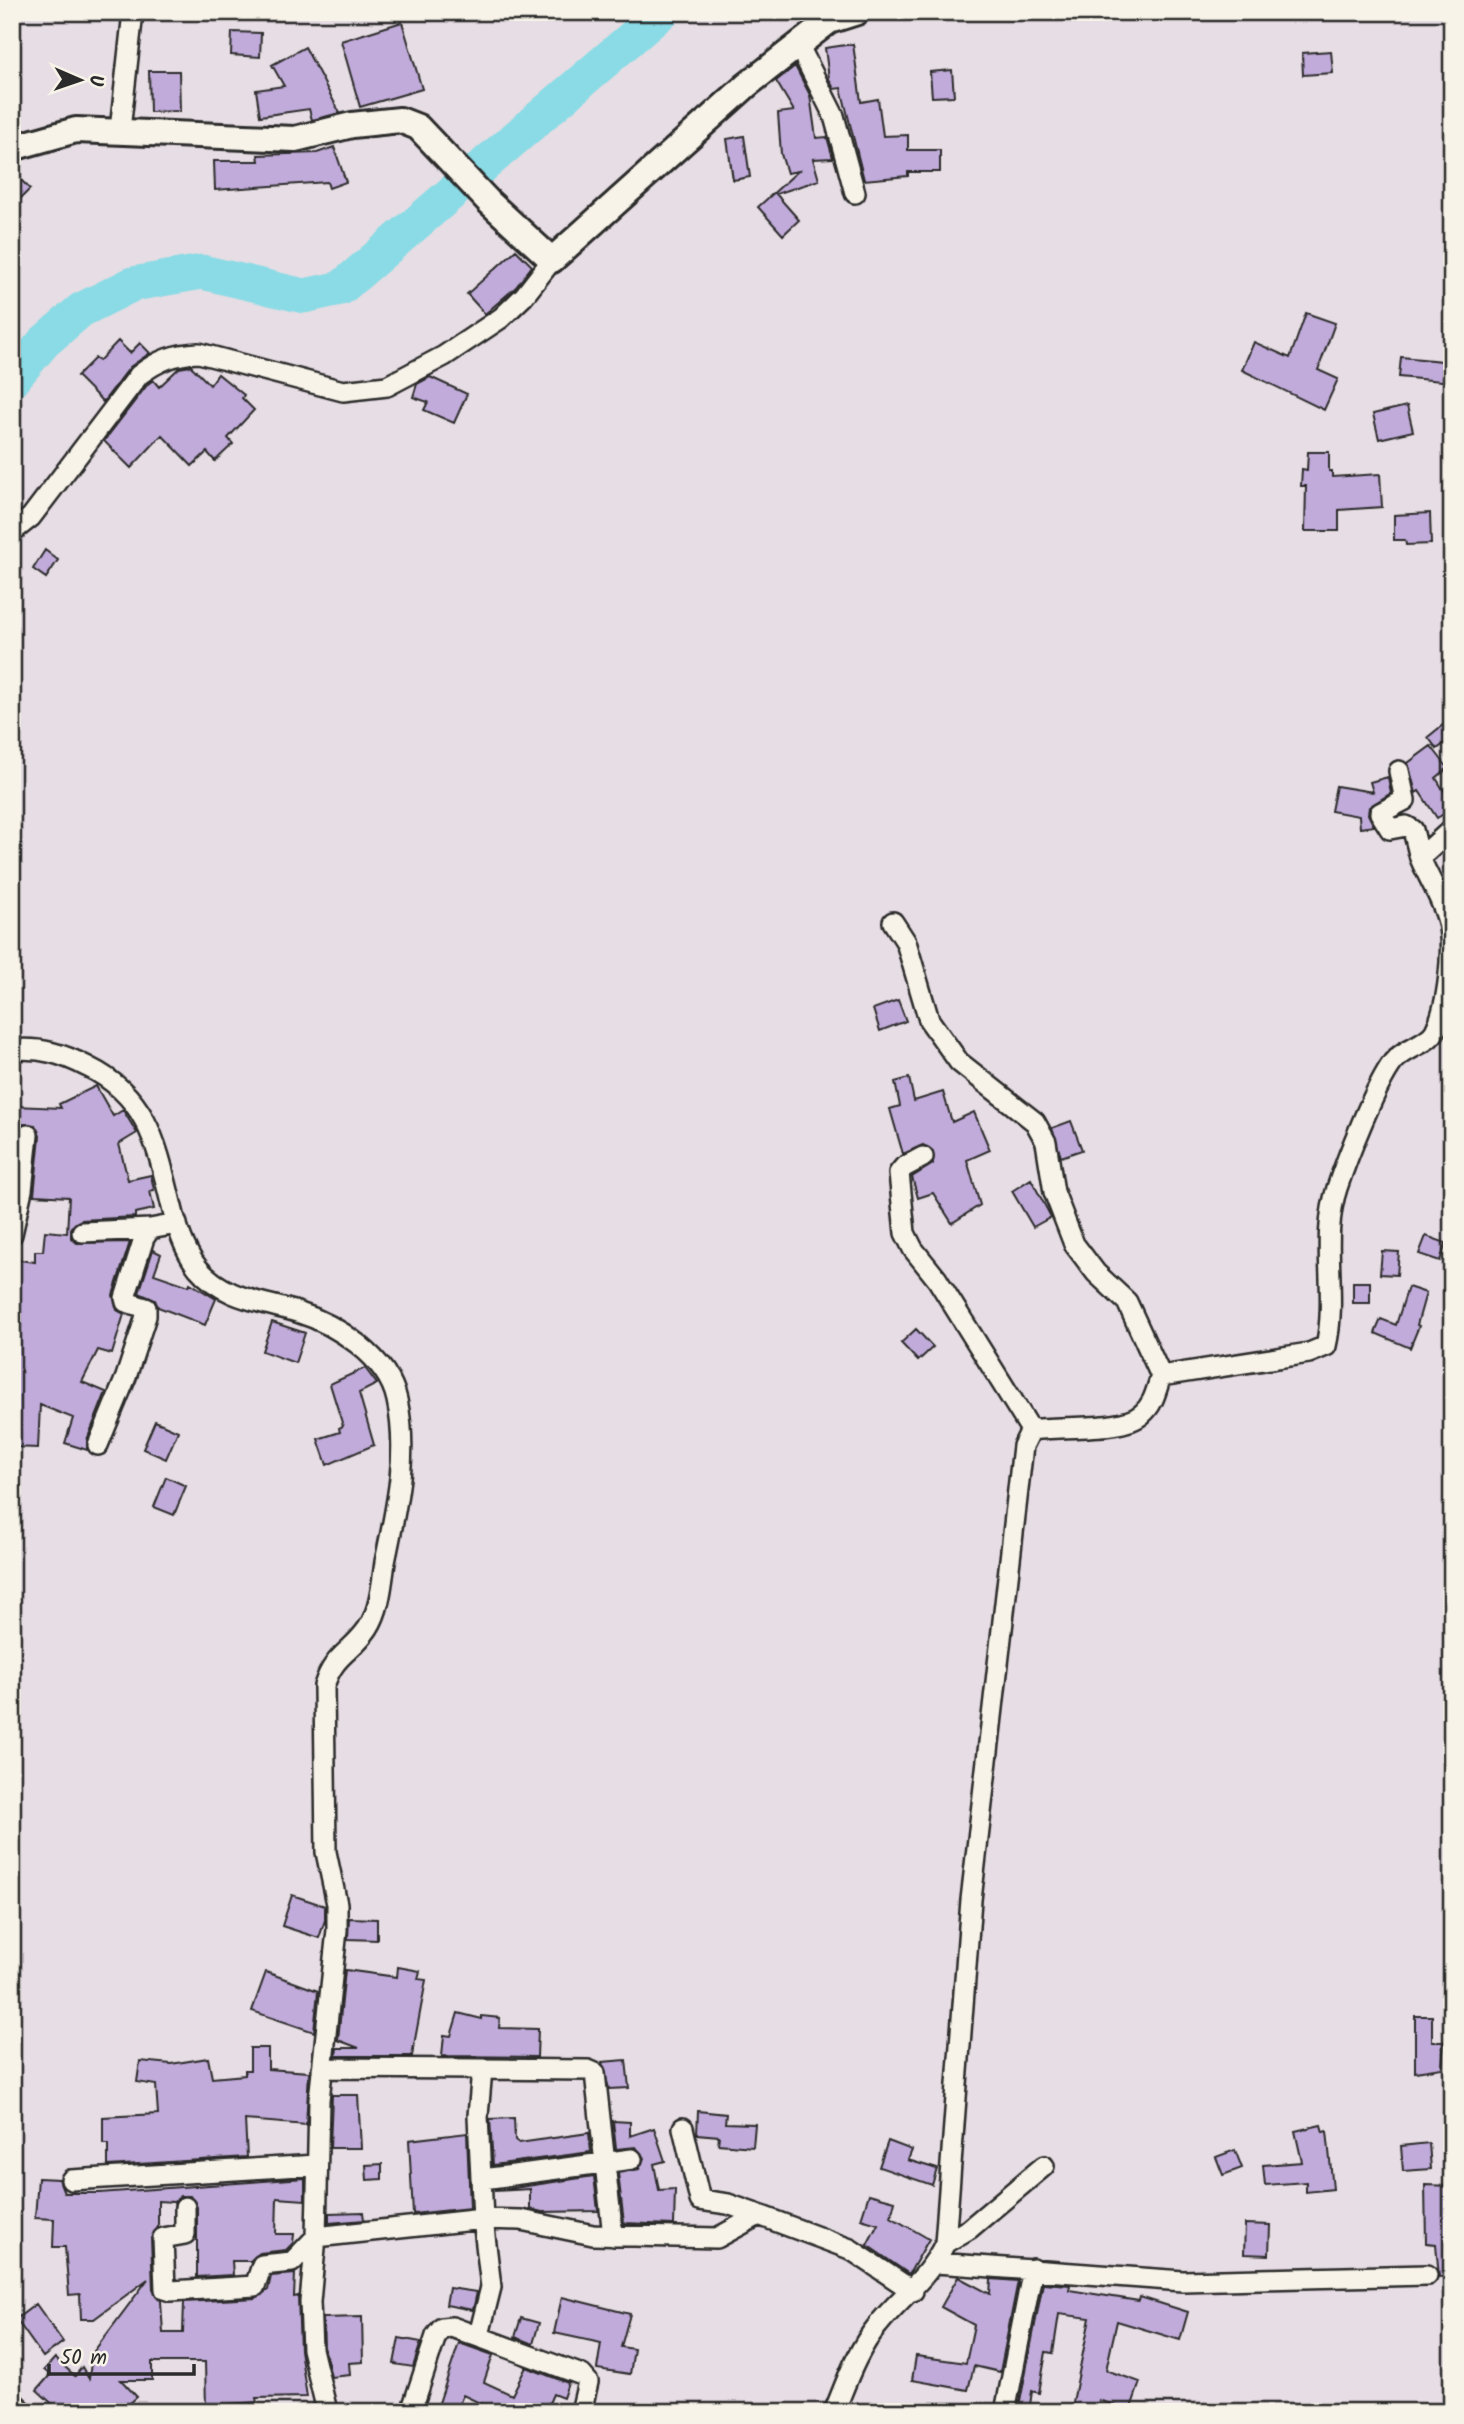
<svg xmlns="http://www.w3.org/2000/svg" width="1464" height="2424" font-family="Kalam,sans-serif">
<rect width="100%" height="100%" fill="#e7dde4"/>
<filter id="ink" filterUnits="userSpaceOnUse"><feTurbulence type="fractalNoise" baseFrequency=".0143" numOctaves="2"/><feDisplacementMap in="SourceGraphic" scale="14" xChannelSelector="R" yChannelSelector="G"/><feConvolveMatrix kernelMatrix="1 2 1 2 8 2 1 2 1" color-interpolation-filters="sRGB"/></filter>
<g filter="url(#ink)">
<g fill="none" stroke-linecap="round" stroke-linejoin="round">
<path stroke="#8adbe5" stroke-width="35" d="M12,380l32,-38 37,-32 52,-26 69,-12 102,24 37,-8 321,-276"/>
</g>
<path fill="#c1abda" stroke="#2b2b2b" stroke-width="2" d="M402,22l20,67 -62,18 -19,-66z
M232,32l29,1 -1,24 -29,-2z
M853,44l8,58 17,-3 5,37 25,-1v15h32v22h-32v4l-44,4 -23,-92 -7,1 -5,-10 -4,-31z
M305,47l35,66 -28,7 -3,-11 -49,7 -4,-26 28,-4 -12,-21z
M1331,51l2,22 -30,2 -1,-22z
M795,66l15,29 6,43 11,-1 6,21 -20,1 6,21 -43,14 23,26 -16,15 -25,-28 40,-36 -11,2 -6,-19 -3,-41 16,-2 -18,-30z
M952,70l2,26 -22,1 -2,-25z
M149,71h30l1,40 -30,1z
M744,136l6,41 -17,3 -6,-41z
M334,147l12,35 -17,6 -2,-6 -112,8 -1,-29h45l-1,-6 59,-2z
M12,171l18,18 -18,18z
M516,250l16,16 -16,21 -31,27 -18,-20z
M1306,313l29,10 -17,47 20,9 -14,31 -82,-40 12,-28 36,16z
M118,341l12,12 10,-10 10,10 -20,14 -27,35 -26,-26 18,-18 4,3z
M1401,357l51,5v20l-53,-5z
M191,366l19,19 8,-11 26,21 -2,3 12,12 -26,28 5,6 -18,17 -8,-9 -15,14 -30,-31 -31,33 -27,-27 44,-57 5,-4 6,7 20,-19z
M430,377l37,17 -13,29 -30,-13 4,-8 -15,-5 4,-13z
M1407,406l6,25 -34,8 -6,-25z
M1308,452h21v19h3v6l48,-3 2,33 -43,3v21h-34l1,-45h-5l1,-17 5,1z
M1430,513l1,31 -25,1 -1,-5h-11v-25z
M45,550l13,10 -12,18 -13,-9z
M1444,724l8,14 -15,11 -9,-12z
M1431,746l17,22 -12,10 16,26v5l-15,9 -18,-27 -3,2 -8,-30z
M1388,777l3,16 -22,14 -1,7 6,12 -14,2 -1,-12 -28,-5 5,-25 37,6 -3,-10z
M898,1000l8,21 -26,10 -7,-22z
M909,1078l5,23 29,-9 9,30 22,-10 16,38 -23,10 13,45 -28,18 -19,-30 -15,5 -6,-21 21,-13v-13l-10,-6 -20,9 -13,-45 10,-3 -5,-24z
M96,1086l17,30 10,-6 14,23 -18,11 9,36 23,-5 3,15 -4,1 4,18 -19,4v4l-54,3 -10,7v11l6,5 53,-1 -17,53 4,15 7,4 -12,40 -14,-4 -16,32 24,10 -19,48v10l-22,-7 8,-25 -33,-13 -2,43 -26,-1v-188l23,3v-11h8l2,-20 22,2 2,-36 -35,-2 6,-59 -5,-11 -11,-1 -6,4 -6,38 3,-60 46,2 -2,-4z
M1071,1121l11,29 -21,7 -9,-29z
M1031,1179l20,38 -18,10 -21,-36z
M1426,1236l20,7 -6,18 -21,-7z
M153,1250l8,4 -7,20 35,12 1,-3 26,16 -11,26 -47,-18 -3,-7 -16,-7z
M1382,1251l17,1 -2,23 -17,-1z
M1353,1282h17v21h-17z
M1408,1287l18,6 -9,32 2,1 -9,22 -35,-15 6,-14 15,6z
M272,1322l33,11 -10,30 -33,-12z
M916,1329l17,18 -15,14 -17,-18z
M365,1368l12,16 -18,9 15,52 -47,20 -9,-26 22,-7 -1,-4 4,-2 -13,-42z
M155,1421l23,10 -12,28 -23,-10z
M166,1477l20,9 -12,29 -20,-8z
M292,1895l33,11v14l-6,18 -37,-12z
M349,1918l28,1v21l-29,-1z
M398,1967l22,4 -2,8 8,1 -14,76h-76l1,-8h22l-21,-8 7,-70 52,7z
M266,1972l52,19 -4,41 -62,-21z
M458,2013l24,6v-3l18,2 -1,10 39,1 -1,28 -95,-1 2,-21 7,1z
M1415,2016h17v26h12l-2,26 -27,4z
M250,2048h18v21l41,3 -3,53 -61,-5 2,37 -139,9v-22h-5v-27l55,-3 -2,-29 -19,-3 3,-21 31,3 37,-6 4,20 33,-3v-5h5z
M626,2060l3,28 -20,1 -7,-27z
M332,2095h26l3,53h-31z
M698,2111l28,3 -1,9 30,1 -2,23 -35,-3 1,-8 -22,-2z
M514,2118l1,22 4,3 70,-10 2,19 -98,13 -3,-46z
M613,2121l17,1v14l24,-8 11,33 -11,3 5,26 16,-1 -1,36 -50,-2 -6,-50 21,-4 5,-11 -8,-11 -20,2z
M1321,2125l2,7 4,-1 6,58 -27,3v-10l-41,3 -2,-20 39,-3 -7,-31z
M467,2133l3,75 -57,6 -4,-74z
M888,2141l24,9 -4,10 29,9 -5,16 -53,-18z
M1429,2143l2,26 -28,2 -2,-25z
M1235,2150l7,18 -19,7 -7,-18z
M382,2164v15l-15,1 -1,-15z
M594,2176l4,35 -56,1 -12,-3v-20l-36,2z
M38,2178l21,1 5,14h35l206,-15v22l-28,-2 -1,36h18l-1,9 -7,7 -26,3 -10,8h-18l1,14 -36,2v-70l-7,-11h-10l-6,6 -16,-1v26l-7,11 2,51 8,12 2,32h20l1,-31 72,-4 12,-8 3,-14 24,-2 -1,23 4,-1 2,54 7,47 -51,1 1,4 -26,2v5l-25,1 -1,-48h-53v18h-31l16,17 -17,15h-44l-7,-7 -8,7 -24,-22 13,-15 -6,-5 11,-12 20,18 7,-9 7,12 3,-25 56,-75 -54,40h-13l-1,-25 -11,1 -4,-48h-12l1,-28 -19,-1z
M1425,2185l27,1v90l-13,1 -3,-33 -10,-1z
M869,2194l26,7 -4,16 38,22 -20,35 -42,-29 11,-21 -17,-5z
M363,2212l1,8 -35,3v-10z
M1245,2224l25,1 -1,30 -25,-1z
M958,2277l32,17 1,-15 27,2 -18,91 -26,-6 -6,24 -56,-10 4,-24 50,7 8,-38 -33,-18z
M1043,2283l27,2 -1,5 70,11 1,-4 48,15 -8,28 -63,-19 -11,49 34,12 -10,29 -31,-11 -3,12h-25l19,-94 -31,-4 -6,39 -7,-1 -7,41 -7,-2 -3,21h-11z
M449,2288l28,4 -4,18 -27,-5z
M562,2297l68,17 -9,33 13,2 -4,25 -33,-5 4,-26 -47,-10z
M36,2304l27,38 -20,15 -27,-38z
M362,2317l1,45 -14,1 1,12 -19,2 -7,-30 -1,-29z
M521,2318l18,5 -6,21 -18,-7z
M399,2338l22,4 -8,25 -19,-3z
M459,2343l34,12 -9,27 28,13 14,-28 42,16 -5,15 -10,-4 -7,16 3,2h-50l-36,-17 -7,17h-20z"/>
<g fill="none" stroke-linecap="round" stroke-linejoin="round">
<defs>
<path id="minor" d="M798,44l36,72 21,77
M120,130l13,-118
M12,532l19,-15 108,-142c20,-15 35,-21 60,-22l144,38 44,-5 57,-30 57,-38 23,-22 28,-36
M1399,771l6,29 -25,13 10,16 16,-3 7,4 7,28
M12,1050c29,-3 51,4 76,17 64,31 70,86 86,148 5,18 12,38 24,53 26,31 63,33 99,44 39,12 91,45 100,88 12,55 -1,108 -12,162 -3,21 -5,48 -17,66 -17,25 -34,26 -44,58l2,166 11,52v26l-18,170 -3,137 -6,65 2,47 15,62
M923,1157l-19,10 -5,6 6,60 8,16 24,30 94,151
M82,1232l68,-3
M12,1234l10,-44 6,-55
M1161,1376l148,-23 17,-7c12,-51 -6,-107 11,-158 10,-30 38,-102 56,-126 11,-14 35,-18 42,-31 13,-25 19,-81 13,-109 -5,-21 -19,-43 -28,-64l32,-29
M98,1445l28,-68 20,-61v-8l-20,-6 -1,-4 19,-60 6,-9 27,-5
M322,2068l160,1
M683,2128l17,72 28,4 31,11
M483,2179l149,-20
M71,2180l246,-15
M185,2207v27l-22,4 2,51 6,2 84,-5 7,-21 30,-3 24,-25 167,-18 38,1 72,15 124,3 42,-23 91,34 63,42
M945,2243l24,-14 75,-63
M936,2263l247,18 244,-6
M479,2335l12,-48 -8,-68 -5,-103 4,-47 106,1 7,3 18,163
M12,2401l12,11
M411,2412l25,-76 6,-8 10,-1 130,48 6,7 -7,30
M834,2412c12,-29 23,-62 44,-87 23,-29 51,-47 67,-82l26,-343 52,-454 8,-16c27,-5 92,2 111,-16 12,-10 14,-24 19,-38l-34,-74 -31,-29 -22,-29 -20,-52 -8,-50 -11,-20 -76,-60 -30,-42 -23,-78 -13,-20
M1005,2412l28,-143"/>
<path id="tertiary" d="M12,148l64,-18 219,9 57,-14 48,-5 18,7 71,75 63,58 195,-175 82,-64 28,-9"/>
</defs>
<use href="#minor" stroke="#2b2b2b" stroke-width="24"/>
<use href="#tertiary" stroke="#2b2b2b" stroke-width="30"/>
<use href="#minor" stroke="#f7f3e8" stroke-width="19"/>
<use href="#tertiary" stroke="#f7f3e8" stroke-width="24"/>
</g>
</g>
<rect width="1464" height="2424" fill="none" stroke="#f7f3e8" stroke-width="42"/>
<rect x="21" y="21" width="1422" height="2382" fill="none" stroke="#2b2b2b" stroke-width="2.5" filter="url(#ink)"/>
<g transform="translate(80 80) rotate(92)" stroke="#f7f3e8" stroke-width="5" paint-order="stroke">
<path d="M0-5L12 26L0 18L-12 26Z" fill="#2b2b2b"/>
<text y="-10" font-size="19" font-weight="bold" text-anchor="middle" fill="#2b2b2b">U</text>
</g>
<path d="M49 2364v10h145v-10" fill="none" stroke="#2b2b2b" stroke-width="3.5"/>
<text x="60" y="2364" font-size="21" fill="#2b2b2b" stroke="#f7f3e8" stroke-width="5" paint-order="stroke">50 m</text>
</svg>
